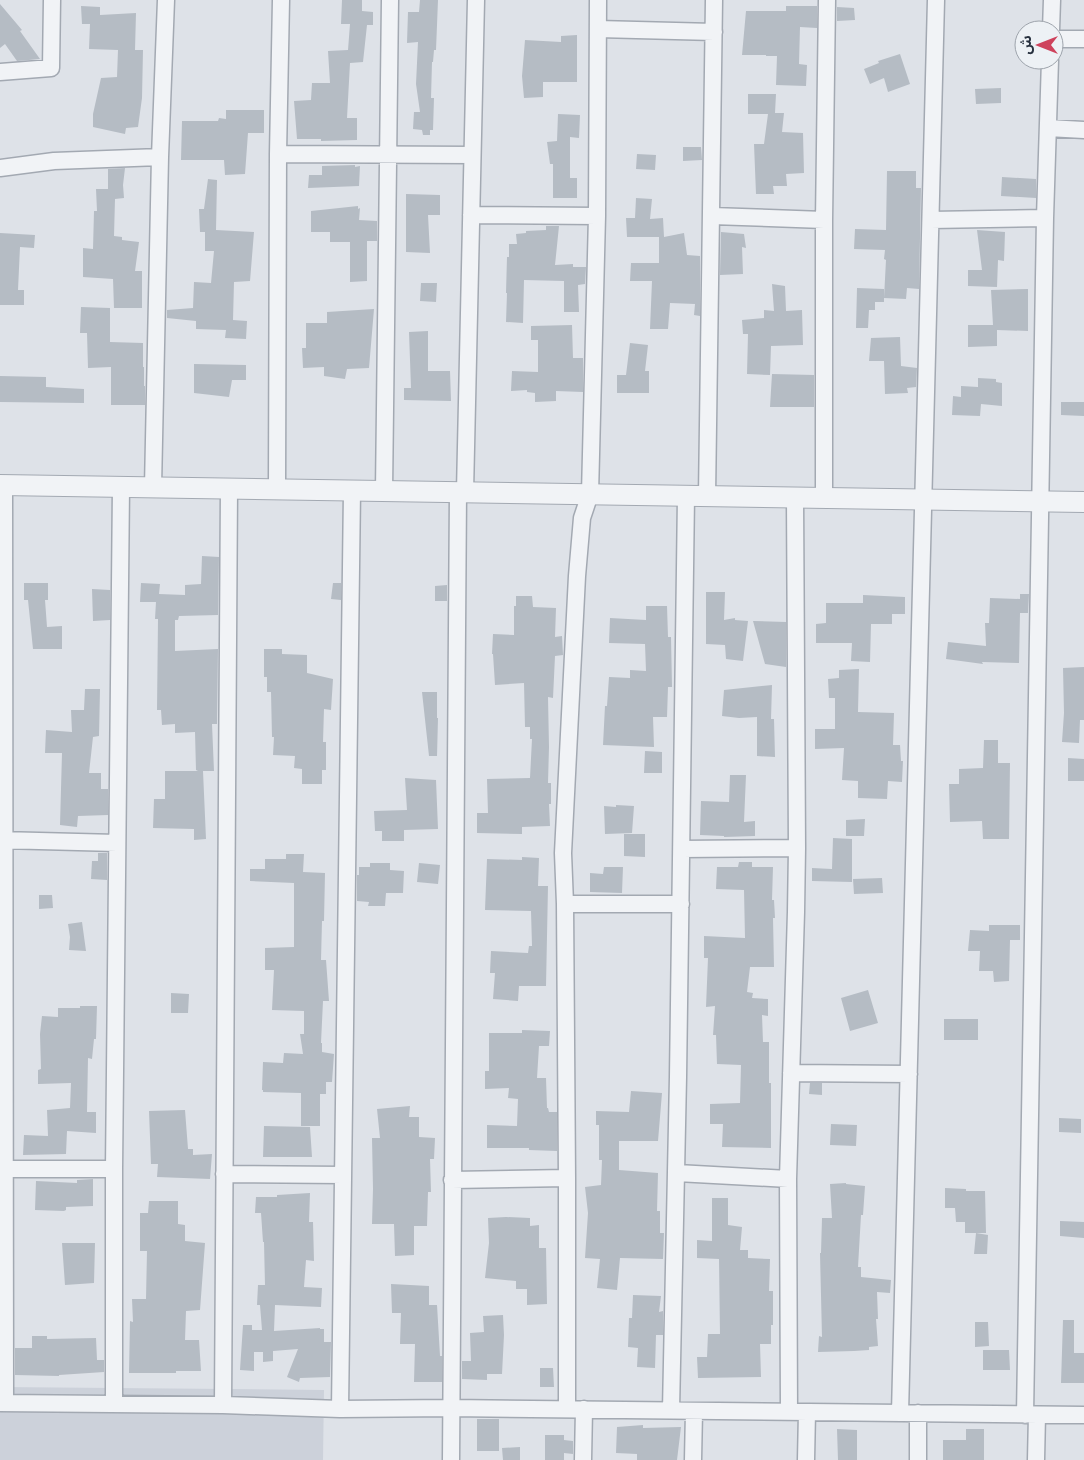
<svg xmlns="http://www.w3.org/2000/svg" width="1084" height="1460" font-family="Figtree,'Noto Sans Arabic',sans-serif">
<rect width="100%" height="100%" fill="#dee2e8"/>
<path fill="#ccd1da" d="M0,1387l324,3 -1,70h-323z"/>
<path fill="#b5bcc4" d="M342,0h20v11l11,1v13h-6l-4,37 -13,1 -3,55h10v22l-36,1v-2h-24l-3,-38 17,-1 1,-17h18l-2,-32 20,-1 2,-26h-9z
M420,0h18l-2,50h-2l-1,12h-1l-1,36h3l-1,32h-3v5h-7l-1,-5 -9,-1 1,-17h6l-4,-28 2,-42 -11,1 1,-31h11z
M0,4l22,26 -2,1 20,28 -23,2 -12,-17 -5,4z
M81,6l19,1v8l36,-2 -1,37h8l-1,48 -4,29 -12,1 -1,6 -32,-7v-13l8,-36 16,-1 1,-27 -29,-1 1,-25h-8z
M786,6h31v22l-17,-1 -1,37 8,1 -1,21 -30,-1 1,-29h-11v-1h-24l4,-44h40z
M837,7l17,1 1,12 -18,1z
M577,35v47h-34v15l-19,1 -2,-22 3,-36 36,2v-6z
M900,54l10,30 -22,8 -4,-14 -14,6 -6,-15 15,-6 -1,-2z
M1001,88v15l-25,1 -1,-15z
M748,94h28l-1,19h9l-2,19 21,1 1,40 -18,1 1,12h-14l1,8h-18l-2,-50h10l4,-30h-20z
M226,110h38v23h-16l-3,41 -20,1 -1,-15h-43l1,-39h36l1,-3 7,1z
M558,114l22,1 -1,23 -9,-1v41h7v20h-24v-34h-3l-3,-22 10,-1z
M683,147h18l1,13 -19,1z
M637,154l19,1 -1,15 -19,-1z
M355,165v2l5,-1 -1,20 -51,2 1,-13h13v-9z
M125,168l-2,17 1,13 -9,1 -1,37 8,1v3l17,2 -4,29h7v37h-28l-1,-29 -30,-2v-29l10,1 1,-38h3l-1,-22h12v-20z
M887,171h29v17h5l-2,101 -12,-1 -1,11 -22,-1v4h-9v8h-6l-1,18h-12l1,-40 27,1v9l2,-38 -2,-1 1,-9 -31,-1 1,-20 31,1z
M1002,177l34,2v19l-35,-2z
M208,179l9,1 -1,50 38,2 -4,49 -16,1 -1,38 14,1 -1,18 -21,-1 1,-8 -30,-1v-8l-29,-3v-8l26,-2 1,-26 17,1 3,-32h-9v-19h-5l-1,-23h5z
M406,194l34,1v20h-12l2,38 -24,-1z
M636,198l16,1 -2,20 13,-1 1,19 20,-4 3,22 13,1v60l-6,-1 1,-11 -25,-1 -2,26h-18l2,-48h-22l1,-18h28v-26h-32l-1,-19h9z
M358,206v3l2,-1 -1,12 18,1v20h-10v40l-17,1v-40h-20v-10h-19v-21z
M546,226h13l-4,39 18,-1v3h13l-1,17 -7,1 1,27h-15v-31l-40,-1 -1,43 -17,-1 1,-29h-1l1,-36h2v-13h8l-1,-10 10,-1v-2l20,-1z
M977,230l28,2 -1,29 -6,-1 -1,27 -29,-1v-16h14z
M721,232l23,2 2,14 -4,-1 1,27 -23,1z
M0,233l35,2 -1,13 -14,-1 -2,43h6v15h-24z
M421,283h16l-1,19 -16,-1z
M772,284l13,2 1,25 16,-1 1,35 -32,1 -1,29 -23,-1 1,-40h-5l-1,-14 22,-2v-8l10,1z
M1028,289v42l-31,-1v16l-29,1v-22h25l-2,-35z
M81,307l29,1v34l33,1v24h1v19h1v19h-34v-38l-23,1 -1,-35h-7z
M374,309l-5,59 -22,1 -2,10 -21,-3v-9l-21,1 -1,-20h4v-25h21v-11z
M572,325l1,33h10v34l-27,-1v10l-21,1v-9l-8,-1v-2l-16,1 1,-20 26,1v-32h-7v-14z
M428,331v40h22l1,30 -47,-1v-12h7l-2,-56z
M900,337l1,29 16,2 -1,19 -9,1 1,5 -23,1 -1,-33h-15l2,-23z
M630,343l18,2 -3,26h4v22h-32v-18h9z
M194,364l52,1v15h-14l-3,17 -35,-4z
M772,374l42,1v32h-44z
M0,376l46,1v10l38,2v14l-84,-1z
M978,378l18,1v3l6,1v23l-21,-2 -1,12 -28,-1 1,-19 8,1v-11l17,1z
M1061,402h23v14l-23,-1z
M202,556l17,1 -1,58 -39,1 -1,4h-3v31l43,-2 -1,75h-5l2,47h-11l3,68 -12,1v-11l-41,-1 1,-29h11v-28h33l-2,-1 -1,-38 -20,1v-9l-13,1 -1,-15h-4l1,-91h-3l1,-17h-16l1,-19 19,1 -1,10 26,1v-10l16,-1z
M24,583h24v17h-3l2,27 15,-1v23h-29l-5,-49h-4z
M333,583h8v17l-10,-1z
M447,585v16h-12v-15z
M92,589l18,1v30l-17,1z
M706,592h19l-1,28 11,-2v2l13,1 -5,40 -17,-2 -1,-14 -19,-1z
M1020,594h9l-1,19h-8l-1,50 -37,-1 1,2 -37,-5 2,-17 38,4 -1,-23h4l1,-25 30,1z
M863,595l42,2v17h-13v10h-21l-1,38 -19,-1 1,-18h-36v-19l10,-1v-20h37z
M516,596h16l1,11 23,1 -1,29 7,-1 1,19 -8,1 -2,42 -5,-1 1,50 -1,36h3v21h-2l1,22 -28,1v7l-45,-1v-20h11l-1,-34 43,-1 2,-39h-2v-12h-5l-1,-44 -29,2 -2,-31h-1l1,-20 21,1v-29h2z
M646,606h21l1,31h3l1,50h-4l-1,30h-14l1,30 -51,-2 2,-39h2l2,-29 21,1v-8l16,1 -1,-27 -36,-1 1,-25 36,2z
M753,621l33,1v45l-21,-3z
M264,649h18v5l25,1v18l26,6 -2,31 -7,-1 -1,33h3v28h-4v14h-20v-15l-8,-1 1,-12 -22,-1 1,-18h-2l-1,-45h-4v-15h-3z
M1084,667v53h-4l-1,23 -17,-1 2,-29 -1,-45z
M859,669l-1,43 36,1 -1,32h7l1,16h2l-1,21 -14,-1 -1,18 -29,-1v-17l-16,-1 2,-32 -29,1v-20h20v-31h-6l-1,-19 11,-1v-8z
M772,685l-1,34h3l1,38 -18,-1v-39l-18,1 -17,-2 2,-26z
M85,689h15l-1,47 -6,1 -4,36h12v16h7v26l-30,1 -1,11 -17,-2 2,-72h-17l1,-23 26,2 -1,-22h13z
M422,692h15v26h1l-1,38h-8z
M984,740h14v23h12l-1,76h-26l-1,-18 -32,1 -1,-38h10v-15l24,-1z
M645,751l17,1v21h-18z
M1068,758l16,1v22h-16z
M730,775h16l-2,47 11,-1v15l-31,1v-1l-24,-1 1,-34 28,1z
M405,778l31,2 2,49 -34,1v11h-22v-10h-7l-1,-20 33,-1z
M616,805l18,1 -2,27 -27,1 -1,-28 12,1z
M865,819l-1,17h-18v-16z
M624,834h21v23l-21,-1z
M833,838l19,1v43l-40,-1v-13l20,1z
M98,853h9v27l-16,-1 1,-18h6z
M286,854h18l-1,18 22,1 -1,48h-2l-1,39h5l3,41h-6l-2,42h1v9l12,2 -2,28h-6v12h-6v32h-19v-33l-38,-1v-2h-1l1,-28 20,1 1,-10 19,1 -3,-20h4v-23l-32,-1 2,-40h-9v-22l29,-1v-64l-44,-2v-12h15v-10h21z
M522,857l17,1 -1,28h10l-2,100h-27l-1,15 -25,-2 2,-26h-5l1,-22 37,2 1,-7h3l-1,-35 -46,-1 2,-51 35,1z
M739,862h13v5h21l-1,33h2l1,18h-2l1,49h-24l-3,25 6,1 -1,5 16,1v17l-6,-1 1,27h6v41h2v65l-49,-1 1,-23h-13v-20l30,-1 1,-38 -24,-1 -1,-29h-3l2,-29 -9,1 2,-49h-4v-22l41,2 -1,-48 -28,-1 1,-22h21z
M370,863h20v7l14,1 -1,22h-17l-1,13h-17l1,-4 -12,-1v-26h2v-8h11z
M419,863l21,2 -2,19 -21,-2z
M604,867h19l-1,26 -32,-1v-19l13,1z
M882,878l1,15 -29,1 -1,-15z
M39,895h13l1,13 -14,1z
M82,922l4,29 -17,-1 1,-13 -2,-13z
M989,925h31v15h-10l-1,41 -15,1 -1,-11h-14l1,-20h-12l2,-21 19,1z
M868,990l10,33 -28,8 -9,-33z
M171,993l18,1 -1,19h-17z
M80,1006h17l-1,33h-2l-2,20 -4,-1 -1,54h9v21l-29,-2 -1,23 -43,1 1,-20 24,1 -1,-26 23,-2 1,-25 -33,1v-14l3,-1 -1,-35 2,-18 16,1v-9h22z
M944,1019h34v21h-34z
M522,1030l28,1 -1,15h-10l-2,32h9l1,30h1l1,4h8v39l-28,-1v-2h-42v-23l30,1 1,-27 -10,-1 1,-10 -24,1v-18h4v-38h33z
M810,1083h12v12l-13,-1z
M631,1091l31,2 -4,48h-39v29l39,3 -1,38h3v22h4l-1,26 -43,-1 -3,32 -20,-2 3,-29 -15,-1 3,-45 -3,-26 16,-2 1,-25h-3v-35h-3v-14l33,1z
M410,1106l-1,11h10v20l16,1 -1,21h-4l1,33h-3l-1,34h-13v29l-19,1 -1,-32h-22l1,-35 -1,-51h8l-3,-29z
M185,1110l3,39h5v6l19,-1 -2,25 -53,-2 1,-13h-7l-2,-53z
M1059,1118l22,1v14l-22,-1z
M831,1124l26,1 -1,21 -26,-1z
M264,1126l46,1 2,30h-49z
M93,1179v27l-27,1v3l-2,1 -29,-1 1,-29 41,2v-3z
M846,1183v1l19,2 -2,29h-2l-3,52h3v10l30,3 -1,13 -13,-1 1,27h-2l2,27 -9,1v3l-15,1 -36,1 1,-16 3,1 -2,-84h1l1,-35h10l-2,-34z
M945,1188l21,1v2h19l1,42h-21v-11h-9l-1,-14h-10z
M310,1193l-1,29h4l1,39 -8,-1 -2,27 18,1 -1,19 -46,-2 -1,26 46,-3v1h4v13h7l-1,35 -30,1 -1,4 -12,-5 11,-28 -25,2v10l-10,1v-10h-9v19l-14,-1 3,-45h9v5h10l-2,-25h-3l1,-20h7l-1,-43h-1l-2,-29h-6l1,-16h21v-2z
M712,1198h16v27l14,2 -2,23h8v8l22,1 -1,32h4v34h-2v19h-11l1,33 -63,1 -1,-21h10l1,-23h12l-1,-75 -22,-1v-18l15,1z
M149,1201h29v23l7,1v16l20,2 -5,67 -14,1 -1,29h14l2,31h-25v2h-47l1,-52 3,1 -1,-23h14l1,-48h-7v-38h8z
M506,1217l24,1v8l9,-1v23h7l1,56 -20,1v-16h-11v-8l-31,-3 4,-35 -1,-25z
M1060,1221l24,1v16l-24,-2z
M976,1233l12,2 -1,19h-13z
M62,1243h33l-1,40 -29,2z
M391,1284l38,2v19h8l3,51h2v26h-28l1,-38h-15l1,-31h-9z
M633,1295l28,1 -2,16 4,-1v24h-7l-1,33 -18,-1 1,-19 -10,-1 1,-29h3z
M503,1315l1,20 -2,39h-15v6l-25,-1v-18h9l-1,-28 14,-1 -1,-16z
M1063,1320h11v33h10v30h-23z
M975,1322h13l1,24 -14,1z
M32,1336h15v3l49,-1 1,22h7v12l-45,3v1l-44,-1v-27h17z
M983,1350h26l1,20h-27z
M540,1368h13l1,19h-14z
M477,1419h22v32h-22z
M643,1425v3l38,-1 -4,33h-40v-6l-21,-1 1,-26z
M837,1429l20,1v30h-19z
M966,1429h18v31h-41v-20h23z
M545,1435h19v5l9,1v13l-9,-1v7h-19z
M520,1447v13h-17l-1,-12z"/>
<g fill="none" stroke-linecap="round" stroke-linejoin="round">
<defs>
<path id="minor" d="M598,29l116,3
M1051,30l1,-30
M1054,39h30
M0,72l51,-4 1,-68
M1048,128l36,2
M278,154l194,1
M0,168l54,-7 106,-4
M471,215l126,1
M712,216l112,4
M931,220l114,-2
M4,485l1,918
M153,487l7,-330 6,-157
M277,489l1,-335 3,-154
M384,491l6,-491
M465,492l11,-492
M707,496l7,-496
M824,498v-278l3,-220
M0,840l117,3
M682,849l115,-1
M565,904h116
M791,1073l118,1
M0,1169h114
M677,1173l111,6
M224,1174l119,1
M452,1180l115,-2
M0,1403l223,2 117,4 111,-1 633,7
M114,1404v-235l7,-682
M223,1405l6,-917
M340,1409l12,-918
M567,1409v-231l-2,-274 -2,-51 14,-277 5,-58 8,-24 7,-278 1,-216
M671,1410l7,-333 8,-581
M789,1412l-1,-233 8,-267 1,-64 -2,-350
M900,1413l36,-1413
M1025,1415l20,-1197 5,-158
M451,1460l7,-968
M583,1460l1,-51
M693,1460l1,-49
M806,1460l1,-48
M918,1460v-47
M1036,1460l1,-45"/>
<path id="tertiary" d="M0,485l1084,17"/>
</defs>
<use href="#minor" stroke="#a3a9b2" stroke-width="19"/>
<use href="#tertiary" stroke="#a3a9b2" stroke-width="22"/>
<use href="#minor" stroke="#f1f3f6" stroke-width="16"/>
<use href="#tertiary" stroke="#f1f3f6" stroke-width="20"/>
</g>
<g transform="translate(1039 45) rotate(270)"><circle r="24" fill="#edf1f5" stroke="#9ea4ac"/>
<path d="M0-4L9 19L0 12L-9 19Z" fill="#ce425c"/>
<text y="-8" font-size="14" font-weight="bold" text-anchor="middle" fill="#27313f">ش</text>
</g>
</svg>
